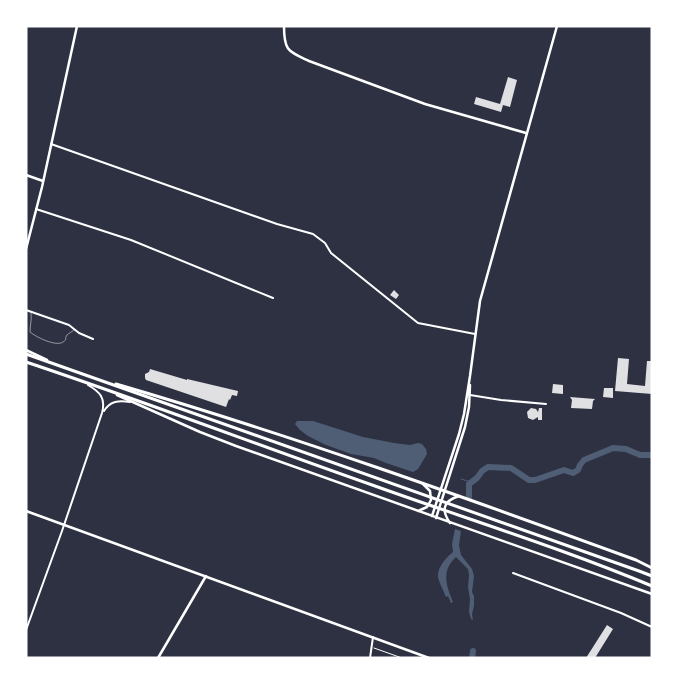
<svg xmlns="http://www.w3.org/2000/svg" width="678" height="684" font-family="'Work Sans',sans-serif">
<rect width="100%" height="100%" fill="#2d3142"/>
<path fill="#4f5d75" d="M297,421h16l50,16 31,6 16,2 8,-2 4,1 4,5 1,5 -9,15 -5,3 -27,-9 -12,-5 -23,-4 -25,-9 -18,-9 -8,-6 -5,-6z
M455,529l6,2 -2,14 2,10 11,14 2,7 -2,16 2,4v10l-2,8 1,6 -2,-1 -2,-7 1,-13 -2,-12 1,-12 -1,-6 -12,-12c-15,14 -10,28 -3,45l-2,1 -3,-7 -2,1c-2,-6 -7,-14 -8,-20 -1,-10 9,-20 15,-25l-1,-8z"/>
<g fill="none" stroke-linecap="round" stroke-linejoin="round">
<path stroke="#4f5d75" stroke-width="1" d="M461,479l10,3"/>
<path stroke="#4f5d75" stroke-width="6" d="M469,497v-13l8,-6 5,-7 6,-4 23,1 18,12h6l29,-10 9,3 5,-3 2,-5 4,-5 29,-12 13,1 14,6h12
M472,658l1,-7"/>
</g>
<path fill="#e0e0e3" d="M508,77l9,3 -7,27 -7,-2 -2,7 -27,-8 2,-7 24,7z
M394,290l5,5 -3,4 -6,-4z
M618,358l11,1 -2,25 18,2 2,-25h5v33l-37,-3z
M150,369l37,11v-1l51,12 -1,5 -5,-1 -2,5 -1,-1 -3,8 -80,-27 -1,-2v-4l4,-2z
M553,384l10,1v9l-11,-1z
M604,388h9v10l-10,-1z
M570,397l25,2 -2,2 -1,8 -21,-1 1,-8z
M531,408l5,1 2,3 1,-4h3v12h-4v-3l-5,3 -5,-2 -1,-6z
M607,625l6,4 -18,29h-9z"/>
<g fill="none" stroke-linecap="round" stroke-linejoin="round">
<path stroke="#fff" stroke-width="0.5" d="M31,313c1,7 -1,12 -1,19 6,5 26,15 33,10 5,-3 1,-3 4,-7 2,-2 5,-3 7,-5"/>
<path stroke="#fff" stroke-width="1" d="M374,648l28,10"/>
<path stroke="#fff" stroke-width="2" d="M51,144l226,80 36,10 12,9 6,10 87,70 57,11
M36,209l95,31 142,58
M26,310l43,15 10,8 14,6
M470,395l31,5 45,4
M104,411c6,-10 15,-11 26,-9
M513,573l108,40 31,14
M26,630l36,-99 40,-118c4,-15 -2,-21 -14,-28
M370,658l3,-21"/>
<path stroke="#fff" stroke-width="2.5" d="M284,26c0,25 4,25 25,35l116,43 101,29
M26,175l17,6
M26,249l16,-62 35,-161
M26,350l21,10
M158,658l48,-82"/>
<path stroke="#fff" stroke-width="2.5" d="M117,395l83,37 36,14 416,148
M26,511l403,147
M418,511l9,-4 4,-7 -1,-9 -7,-7
M432,516l27,-82 5,-20 6,-38 10,-75 77,-275
M436,518l29,-91 4,-20 1,-22
M450,523c-9,-13 -7,-22 9,-27"/>
<path stroke="#fff" stroke-width="3" d="M116,384c175,51 348,113 520,176l16,8"/>
<path stroke="#fff" stroke-width="3" d="M26,354l613,217 13,5
M26,362c117,39 232,83 349,124 92,33 186,62 277,100"/>
</g>
<rect width="678" height="684" fill="none" stroke="#ffffff" stroke-width="55"/>
</svg>
